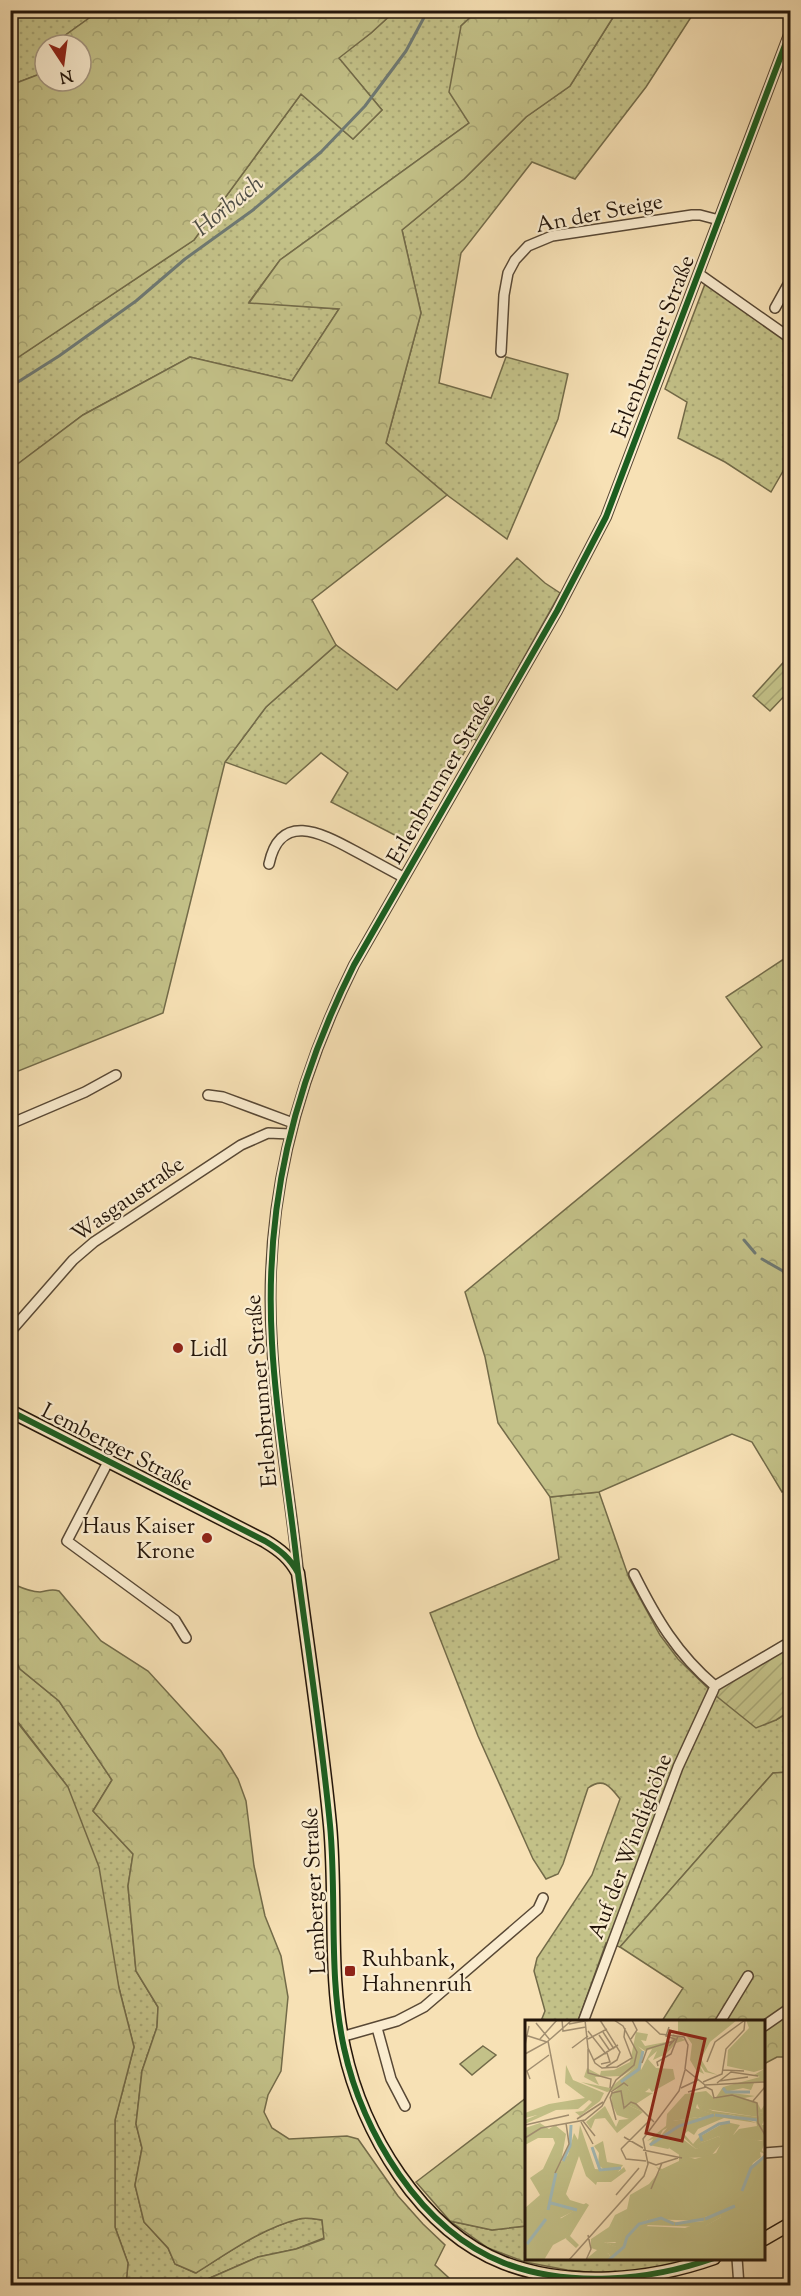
<svg xmlns="http://www.w3.org/2000/svg" width="801" height="2296" font-family="'Sorts Mill Goudy',serif">
<defs>
<pattern id="grass-dots" width="8" height="8" patternUnits="userSpaceOnUse" patternTransform="scale(1.5)"><rect width="8" height="8" fill="#c3c188"/><path d="M2 2h.1M6 6h.1" fill="none" stroke="#a7a574" stroke-width="1.8" stroke-linecap="round"/></pattern>
<pattern id="forest-crowns" width="20" height="18" patternUnits="userSpaceOnUse" patternTransform="scale(1.5)"><rect width="20" height="18" fill="#c3c188"/><path d="M2 6a3 3 0 1 1 6 0M12 15a3 3 0 1 1 6 0" fill="none" stroke="#a7a574"/></pattern>
<pattern id="garden-furrows" width="10" height="10" patternUnits="userSpaceOnUse" patternTransform="scale(1.5)"><rect width="10" height="10" fill="#c3c188"/><path d="M-1 1l2-2M0 10L10 0M9 11l2-2" fill="none" stroke="#a7a574"/></pattern>
</defs>
<rect width="100%" height="100%" fill="#f7e1b5"/>
<filter id="stains"><feTurbulence type="fractalNoise" baseFrequency=".00333" numOctaves="4"/><feColorMatrix values="0 0 0 0 .2 0 0 0 0 .09 0 0 0 0 .02 0 0 0 .5 -.17"/></filter>
<radialGradient id="worn" r=".72"><stop offset=".6" stop-color="#630" stop-opacity="0"/><stop offset="1" stop-color="#630" stop-opacity=".3"/></radialGradient>
<path fill="url(#grass-dots)" stroke="#736b49" stroke-width="1.5" d="M11,11h88l-39,28 2,6h-17v27l-34,13z
M395,11h83l-17,15 8,97 -189,137 -31,42 90,7 -47,72 -102,-24 -107,58 -72,54v-107l183,-122 107,-146 52,45 29,-29 -44,-52 33,-25z
M617,11h43l7,3 3,-3h25l-49,76 -71,92 -43,-17 -71,91 -22,130 52,15 15,-41 62,17 -10,45 -51,120 -60,-44 -61,-52 35,-130 -19,-83 62,-51 62,-62 44,-31z
M705,284l85,57v118l-19,33 -46,-30 -47,-24 9,-36 -22,-13z
M517,558l28,25 15,10 -83,148 -4,-3 -63,105 -79,-41 17,-29 -27,-20 -35,31 -61,-22 41,-55 70,-62 61,45z
M599,1492l30,86 31,57 18,24 37,36 61,25 14,-9v61l-17,1 -153,174 -14,-4 -28,78h-37l4,-10 -11,-40 3,-13 55,-83 28,-76c-10,-13 -17,-22 -32,-11l-25,76 -5,10 -12,5 -13,-20 -55,-123 -48,-123 129,-54 -9,-62z
M10,1650l10,19 39,32 53,79 -19,31 40,43 -5,32 8,85 22,36 -1,20 -15,44 -6,53 6,24 -7,37 9,37 24,26 7,16 20,9c33,-20 67,-45 104,-54 7,-2 16,0 23,1l2,18 -28,11 -38,8 -64,28h-68l2,-22 -13,-36v-107l19,-73 -66,-260 -57,-74z
M450,2221l42,9 34,-4v32l169,1 -76,16 -52,-5 -42,-8 -37,-14z"/>
<path fill="url(#forest-crowns)" stroke="#736b49" stroke-width="1.5" d="M478,10l139,1 -47,75 -44,31 -62,62 -62,51 19,83 -35,130 61,52 -135,105 24,45 -70,62 -41,55 -62,251 -152,61v-605l72,-54 107,-58 102,24 47,-72 -90,-6 31,-43 189,-137 -20,-31 12,-66z
M99,11h296l-24,22 -32,25 43,52 -29,29 -52,-45 -107,146 -183,122v-277l34,-13v9h36v-36h-19l-2,-6z
M790,955v533l-8,4 -30,-50 -20,-8 -133,58 -49,5 -52,-74 -13,-66 -20,-65 297,-245 -36,-50z
M11,1583c9,4 18,9 29,9 8,-1 11,-4 19,-1l42,50 47,30 73,80 17,28 8,22 8,65 11,50 16,40 7,41 -7,74 -13,24 -4,17 8,16 17,11 58,-3 11,3 40,57 25,28 22,21 -10,20 14,13 -3,7h-252l64,-28 38,-8 28,-10 -2,-19c-7,-1 -16,-3 -23,-1 -37,9 -71,34 -103,54l-21,-9 -7,-16 -24,-26 -9,-37 7,-37 -6,-24 6,-53 15,-44 1,-20 -22,-36 -8,-85 5,-32 -40,-43 19,-31 -53,-79 -39,-32 -9,-19z
M10,1713l58,74 31,80 20,121 15,59 -19,73v107l13,36 -2,22h-115z
M790,1772v285h-13l-13,7v-42l-102,-1 21,-33 -63,-41 153,-174z
M526,2098v128l-34,4 -42,-9 -34,-39z"/>
<path fill="#c3c188" stroke="#736b49" stroke-width="1.5" d="M483,2046l13,9 -24,20 -12,-11z"/>
<path fill="url(#garden-furrows)" stroke="#736b49" stroke-width="1.5" d="M790,655v35l-20,21 -17,-15z
M790,1645v66l-14,9 -20,8 -41,-33 3,-7z"/>
<g fill="none" stroke-linecap="round" stroke-linejoin="round">
<path stroke="#6f7973" stroke-width="3" d="M10,387l49,-31 77,-55 49,-42 68,-49 68,-58 44,-46 41,-55 22,-41
M744,1240l11,13
M762,1259l21,12 7,14"/>
<defs>
<path id="minor" d="M699,274l91,64
M775,308l15,-27
M501,352l3,-57 4,-22 7,-13 13,-14 24,-10 140,-21h8l19,5
M269,864c11,-52 51,-32 84,-14 17,9 33,18 50,27
M208,1095l15,2 70,26
M10,1124l75,-32 31,-17
M10,1332l63,-72 21,-18 147,-97 27,-12 22,1
M108,1462l-41,79 108,79 11,18
M298,1570c-8,-75 -22,-150 -26,-226 -9,-136 22,-258 82,-379l203,-354 49,-94 184,-485
M634,1574c22,44 43,80 81,112
M583,2022l95,-255 35,-76 2,-5 75,-44
M720,2022l28,-46
M764,2026l26,-18
M377,2028l14,51 14,27
M341,2037l56,-16 27,-14 114,-98 5,-11
M764,2153l26,-2
M737,2258l2,28"/>
<path id="major" d="M10,1411l255,130c15,9 25,17 33,32 11,84 24,168 32,252 7,74 -2,150 14,223 18,84 76,182 160,215 65,25 145,18 210,-5
M764,2239l26,-15"/>
</defs>
<use href="#minor" stroke="#584835" stroke-width="12"/>
<use href="#major" stroke="#23150a" stroke-width="15"/>
<use href="#minor" stroke="#faeccf" stroke-width="9"/>
<use href="#major" stroke="#f7e1b5" stroke-width="12"/>
<defs>
<path id="cycleway" d="M10,1411l255,130c15,9 25,17 33,32 11,84 24,168 32,252 7,74 -2,150 14,223 18,84 76,182 160,215 65,25 145,18 210,-5
M298,1573c-8,-76 -22,-153 -26,-230 -8,-137 21,-256 82,-378l203,-354 49,-94 184,-485"/>
</defs>
<use href="#cycleway" stroke="#faeccf" stroke-width="10"/>
<use href="#cycleway" stroke="#1b5e20" stroke-width="6"/>
</g>
<g fill="#8f2418" stroke="#faeccf" stroke-width="2">
<circle cx="178" cy="1348" r="6"/>
<circle cx="207" cy="1538" r="6"/>
<rect x="344" y="1965" width="12" height="12" rx="3"/>
</g>
<g text-anchor="middle" stroke-width="4.5" stroke-linejoin="round" paint-order="stroke">
<g font-size="22" fill="#23150a" stroke="#faeccf">
<text transform="translate(599 212) rotate(-11)" y="8">An der Steige</text>
<text transform="translate(652 346) rotate(-69)" y="8">Erlenbrunner Straße</text>
<text transform="translate(440 778) rotate(-60)" y="8">Erlenbrunner Straße</text>
<text transform="translate(127 1198) rotate(-35)" y="8">Wasgaustraße</text>
<text transform="translate(260 1391) rotate(-95)" y="8">Erlenbrunner Straße</text>
<text transform="translate(118 1446) rotate(27)" y="8">Lemberger Straße</text>
<text transform="translate(629 1846) rotate(-69)" y="8">Auf der Windighöhe</text>
<text transform="translate(313 1891) rotate(-93)" y="8">Lemberger Straße</text>
</g>
<g font-size="22" fill="#23150a" stroke="#faeccf" text-anchor="start">
<text x="190" y="1356">Lidl</text>
<text x="195" y="1533" text-anchor="end">Haus Kaiser<tspan x="195" dy="25">Krone</tspan></text>
<text x="362" y="1966">Ruhbank,<tspan x="362" dy="25">Hahnenruh</tspan></text>
</g>
<g font-size="24" font-style="italic" fill="#4f4f47" stroke="#faeccf">
<text transform="translate(228 205) rotate(-39)" y="8">Horbach</text>
</g>
</g>
<g transform="translate(525 2020)">
<rect width="240" height="240" fill="#f7e1b5"/>
<path d="M115,43l1,8 -17,11 7,11 -5,2 24,-7 -5,4 8,1 -17,11 7,8 -15,-7 -3,4 -5,-21 -13,4 -26,-10 29,6zM172,84l16,7 45,6 1,-5 6,1 -4,3 4,2 -3,7h3v17l-9,1 7,-3 -7,1 -6,-10 -17,4 6,-6 18,-3 -1,-5 -28,-7 -13,1 -15,-5zM173,97l7,2 -37,12 -10,8 15,-18zM194,116l3,7 -12,14 -26,1 -15,-10 11,-11 16,12 13,-6 -13,2zM61,183l3,2 -19,31 9,9 -3,3 -10,-9 2,-12 -8,-8zM195,193l1,4 -17,10 -56,-2 -38,35h-11l9,-7 2,3 6,-9 -12,-5 11,1 33,-24 15,-1 15,5 27,-2v-4z" fill="#c3c188"/>
<path d="M153,0h59l-27,22 -9,17 7,12 10,4 -13,-3 -8,-12 7,14 -8,-4 -6,-10 2,-16 -7,-10 -7,-1zM221,0h19v62l-11,1 -3,7 -8,-2 -18,4 30,4 -11,2 13,4 4,8 4,-6v14l-5,-2 3,-3 -4,-1 -1,5 -52,-8 -9,-5 -1,4 19,7 13,-1 29,9 -33,-5 -26,11 -4,6 -6,-4 -4,3 9,10 6,-7 27,-15 14,3 -7,10 8,-4 21,-1 -8,2 3,3 2,-3h4l-6,6 8,-1 -10,3 10,2 -3,8 3,4 -5,-2 1,5 -8,6 -6,15 7,-13 11,-8v103h-155l15,-13 3,-10 16,-11 41,2 17,-6 3,4 16,-9 -2,-4 -14,4 1,4 -58,-2 -28,23h-16l13,5 -6,10 -3,-4 -3,6 -20,1 12,-10 -6,-2v-9l18,-12 6,-12 12,-6 3,-14 19,-11 11,-13 -4,-4 6,2 17,-8v-7l16,5 21,-6 5,-10 -2,-7 -23,9 17,-6 1,4 -18,6 -13,-12 -15,12 -19,-4 4,-6 -6,2 19,-15 1,-12 18,-20 21,-3 9,8 8,-12 37,-10 -6,-2 10,-6 -10,3 -27,-6 1,-16 21,-22zM173,97l6,1 -36,13 -10,8 5,-9 11,-5 -1,-4zM111,12l12,2 -2,7 -5,-1 4,6 26,-5 2,-7 13,6 -10,3 -10,11 -13,6 4,-9 -9,8 8,9 17,1 2,10 -23,13 -3,-4 -15,9 -9,-2 5,-3 -6,-10 10,-11 7,-1 11,-21 -7,2 -7,-5 6,6 -5,13 -17,11 -27,1 4,8 -15,-8 3,-9 13,7 1,-4 13,-1 16,-8zM41,45l7,15 31,13 -4,8 -20,15 -5,-4 8,-1 9,-9 -3,-2 -11,9 -22,1 -31,14v-4l12,-5 -12,3v-5l24,-9 36,-6 -20,-15zM97,65l2,22 4,-2 15,7 -26,21 -12,-15 -10,1 -4,10 -5,-7 19,-16 11,21 3,-7 10,-1 -12,-4 -5,-11 -1,-10zM15,103l9,6 6,-4 11,9 -5,28 7,-7 6,-22 4,7 2,-15 15,44 10,1 -7,-5 1,-12 -5,-7 9,-5 4,21 16,3 -5,7 6,-5 2,4 -15,11h-14l-1,3 -10,-9 -7,-20 -13,38 4,6 16,5 -26,13 9,3 -1,16 -15,8 -9,15h-19v-52l15,-13 -10,-17 13,-9 12,-26 -2,-5h-15l-13,7v-17z" fill="#c3c188" fill-rule="evenodd"/>
<path fill="none" stroke="#a2bbb9" stroke-width="3" d="M96,62l18,-13 4,-18M198,68l3,4h24M190,95l42,5M177,121l-2,-6 19,-11 11,-2M125,125l29,-19 35,-11M67,127l8,23 21,-2M38,141l7,-15 1,-21M217,171l9,-23 14,-12M26,183l26,7M23,190l8,-37M180,199l30,-13M150,204l29,-5M2,224l19,-25M84,240l15,-13 3,-10 12,-13 22,-6 13,6"/>
<path fill="none" stroke="#a28f71" stroke-width="1.5" d="M37,0l1,11 23,-4M60,0l3,28 7,15 7,5 15,-1 15,-9 -8,-21 1,-9M75,0l20,32 -3,8 -11,7M120,0l15,14 24,3 4,8 -3,24 20,16 60,-3M11,3l14,17M44,4l21,-4M144,7l-3,9 9,3 -6,7M63,11l18,23M78,12l11,17M0,15l22,7M74,15l11,16M15,19l17,-19M63,19l19,-10M106,19l6,-9 -5,-10M23,21l11,57M0,25l4,-19M47,28l16,-12M63,29v24l23,6 -1,9M0,34l22,-12 25,-22M69,40l24,-15M117,43l5,-14 27,-8M76,44l9,-2 -3,-9M133,46l-1,-4 14,-8 7,-18M198,50l21,1M5,59l-3,-8 22,-16M194,61l29,-4M178,62l19,-8 4,-25 18,-19 1,-10 -30,22 -8,20M192,63l14,-11 27,4M179,66l8,4 2,8 18,-3 25,8 1,20 7,12M156,68l17,-8M86,72l13,-9 4,3M163,72l18,-5M85,77l6,23M85,78l2,-5 9,-2 3,17 7,-6 5,2 18,18M228,81l12,-14M52,99l26,-17M58,101l12,15M56,102l12,22M0,105l44,-10M99,117l19,11M0,118l16,-10 44,-8 17,-14 14,-26 18,-15 3,-13 -14,-26 -9,-6M96,129l30,-30M96,129l5,10 20,2M118,130l39,8M123,142l8,3 22,-7M30,153l14,-29 -3,-21M126,169l11,-26M91,175l23,-27M44,240l75,-84 4,-12 -5,-25 36,-48 6,-21M61,240l5,-11 -3,-14"/>
<path fill="#8f2418" fill-opacity="0.15" stroke="#8f2418" stroke-width="3" d="M145,11l35,8 -23,102 -36,-8z"/>
<rect width="240" height="240" fill="none" stroke="#23150a" stroke-width="3"/>
</g>
<rect width="801" height="2296" fill="none" stroke="#f7e1b5" stroke-width="36"/>
<rect x="12" y="12" width="777" height="2272" fill="none" stroke="#23150a" stroke-width="3"/>
<rect x="18" y="18" width="765" height="2260" fill="none" stroke="#23150a" stroke-width="1.5"/>
<g transform="translate(63 63) rotate(167)"><circle r="28" fill="#faeccf" stroke="#a49680" stroke-width="1.5"/>
<path d="M0-4.5L10 22L0 15L-10 22Z" fill="#8f2418"/>
<text y="-9" font-size="16" font-weight="bold" text-anchor="middle" fill="#23150a">N</text>
</g>
<rect width="100%" height="100%" filter="url(#stains)"/>
<rect width="100%" height="100%" fill="url(#worn)"/>
</svg>
